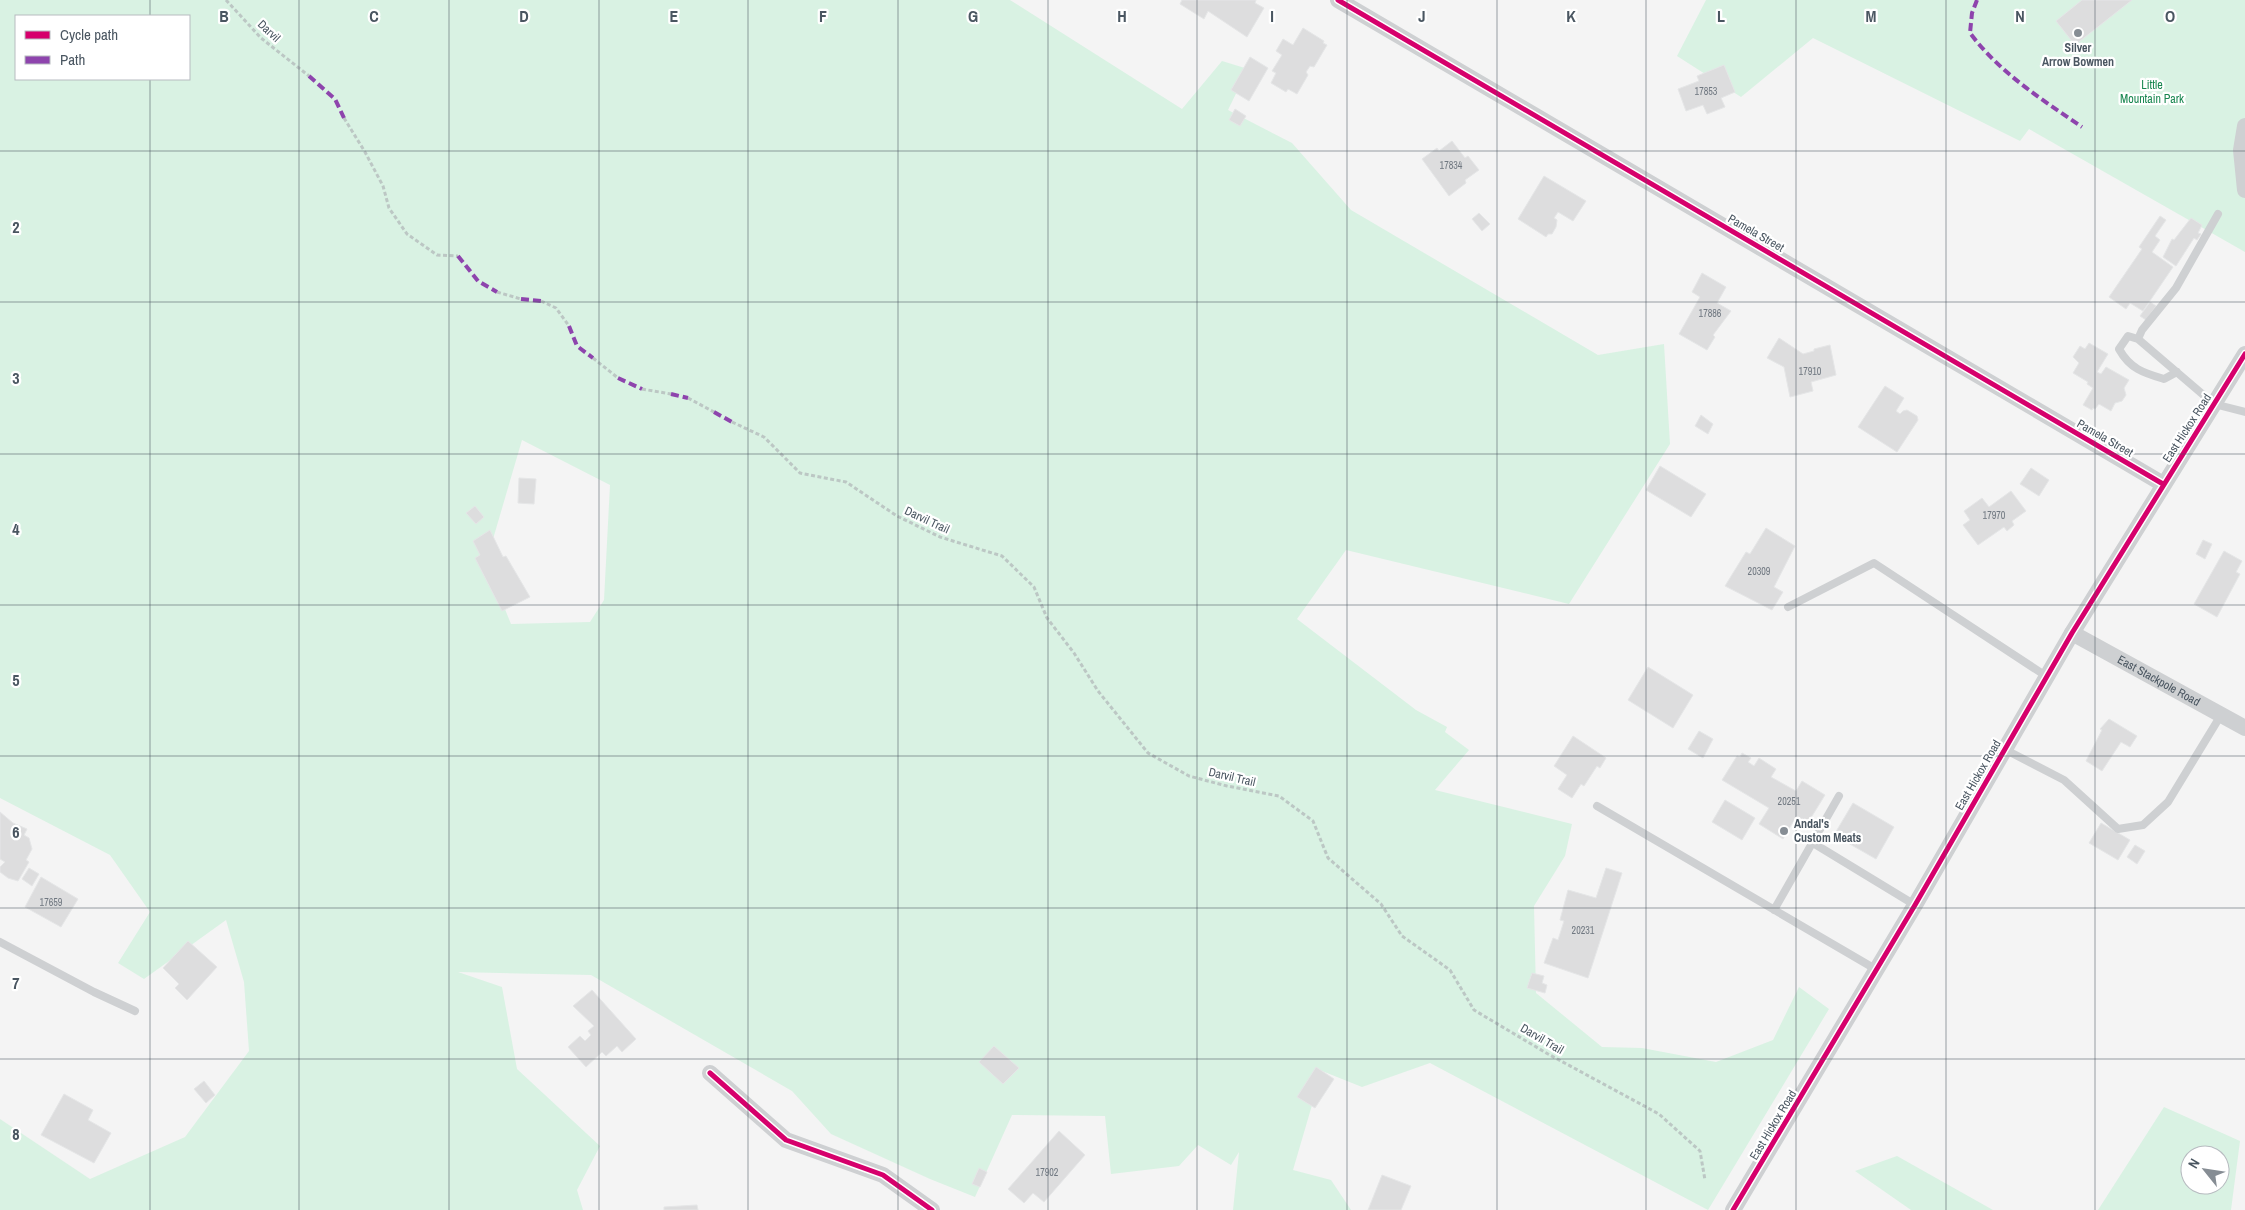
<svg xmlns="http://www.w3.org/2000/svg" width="2245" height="1210" font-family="'Archivo Narrow',sans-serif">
<rect width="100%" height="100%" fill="#f4f4f4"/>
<path fill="#d9f2e3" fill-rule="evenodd" d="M0,0h1010l172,109 40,-48 26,8 -20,41 64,33 59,67 247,145 66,-11 6,100 -101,160 -223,-54 -49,69 119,91 31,17 -2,5 24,18 -34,40 137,34 -7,32 -31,50 2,87 66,54 40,1 74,14 57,-22 26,-53 30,22 -121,201 -278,-147 -68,24 -40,-16 -29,99 38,10 20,30h-118l6,-58 -8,13 -33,-20 -19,21 -68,8 -6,-58 -93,-1 -37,82 -45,-18 -99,-45 -39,-43 -201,-116 -133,-3 44,15 15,82 83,77 -23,44 6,20h-583v-91l90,60 95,-42 64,-86 -5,-69 -18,-62 -82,59 -26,-16 32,-51 -40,-57 -110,-57zM16,16h173v63h-173zM522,440l88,45 -6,115 -14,22 -79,2 -25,-61z
M1706,0h539v252l-216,-123 -9,12 -207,-103 -72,59 -64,-41z
M2164,1107l76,34 -9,69h-133zM2190,1155h30v30h-30z
M1897,1156l96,54h-82l-56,-39z"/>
<path fill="#ddddde" stroke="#e5e6e7" d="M1182,0h74l-1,3 9,5 -17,29 -39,-26 -4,8 -24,-15z
M2082,0h50l-57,45 -19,-24z
M1303,28l21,13 -1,2 4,2 -13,22 -4,-1 -4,6 2,3 -11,19 -9,-5 -2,3 -15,-9 5,-10 -4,-2 10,-16 -6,-4 7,-12 10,6z
M1250,57l18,11 -19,33 -18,-11z
M1724,65l11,27 -14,6 4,9 -18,7 -4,-9 -17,6 -8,-22 21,-8 -2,-5z
M1235,109l11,7 -6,10 -11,-6z
M1452,141l13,17 3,-2 11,14 -14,10 1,3 -17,13 -27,-37 15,-11 2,3z
M1544,176l42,25 -13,20 -15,-9 -4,6 3,2 -1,7 -4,7h-4l-2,3 -28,-18z
M1479,213l11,11 -8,7 -10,-12z
M2160,216l6,4 -11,16 5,4 -8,12 21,15 -30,44 -13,-8 -4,6 -17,-12 33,-48 -3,-2z
M2191,218l11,7 -4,8 3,1 -4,6 -3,-2 -18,28 -13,-9 9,-18 2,1z
M1702,273l24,14 -9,16 14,8 -18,24 2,2 -8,13 -28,-16 21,-37 -8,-5z
M2150,302l6,4 -10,14 -6,-4z
M1779,338l24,16 11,-3v-2l16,-4 6,30 -25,7 2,9 -23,6 -6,-30 -17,-9z
M2089,343l19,11 -11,18 4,2 5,-7 23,13 -5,8 2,7 -4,6 -7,2 -4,8 -12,-7 -4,5 -2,-1 -1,2 -9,-5 10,-17 -6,-4 1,-2 -15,-9 6,-10 -6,-6 7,-11 5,3z
M1885,386l19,12 -8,13 4,3 3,-3 4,-1 10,6 1,4 -21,32 -39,-25z
M1701,415l12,9 -5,10 -13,-8z
M1660,466l46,28 -15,23 -45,-27z
M2031,468l18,12 -10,16 -19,-12z
M519,478l17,1 -2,25 -16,-1z
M2011,491l15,20 -14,10 2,4 -7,6 -3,-4 -26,18 -15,-20 7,-5 -6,-9 18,-13 7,9z
M475,506l9,11 -8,7 -10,-11z
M1766,528l29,18 -21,41 9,5 -11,18 -47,-24 21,-34 4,2z
M490,530l13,27 3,-1 24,41 -28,14 -27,-53 5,-3 -7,-14z
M2203,540l9,4 -7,15 -9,-5z
M2224,551l18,10 -6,11 4,2 -23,43 -23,-13z
M1648,667l45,28 -20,33 -45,-28z
M2109,719l28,17 -7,11 -9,-5 -19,29 -16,-10 16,-31 -2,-1z
M1699,731l14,8 -10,19 -15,-9z
M1573,736l33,22 -6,10 -3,-2 -13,20 -3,-2 -9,14 -14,-9 9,-14 -13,-9z
M1742,753l9,5 -3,4 6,4 5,-8 17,11 -5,8 25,14 6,-10 23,14 -21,34 -11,-7 -10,17 -24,-15 10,-16 -47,-28 15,-24 3,1z
M1725,800l30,18 -13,22 -30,-18z
M1853,803l41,24 -18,32 -42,-24z
M0,812l13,11 14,6 -3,6 5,3 3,11 -6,11 3,2 -11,19 -10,-3 -8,-6v-5l5,-5 -5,-3z
M2101,823l29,17 -12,20 -29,-17z
M2135,845l10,6 -8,13 -10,-7z
M29,868l10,6 -7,12 -10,-7z
M1606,868l16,5 -34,105 -44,-15 9,-25 5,2 6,-19 -4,-1 8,-30 28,8z
M41,877l37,22 -17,28 -36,-20z
M188,941l29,26 -30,33 -12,-12 4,-4 -16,-16z
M1532,973l12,3 -2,7 5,2 -2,8 -18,-5z
M592,990l44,49 -14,13 -5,-6 -11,10 -4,-4 -16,15 -18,-20 12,-11 5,5 6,-6 -3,-4 6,-5 -21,-20z
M994,1046l25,22 -16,16 -24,-22z
M1316,1067l18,12 -19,29 -18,-11z
M204,1081l11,14 -9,8 -12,-14z
M64,1094l29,16 -5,10 23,13 -17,30 -53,-28z
M1059,1131l26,24 -41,47 -11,-9 -9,10 -16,-14z
M979,1168l8,4 -7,15 -8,-3z
M1382,1175l29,11 -10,24h-33z
M697,1205l1,5h-34v-3z"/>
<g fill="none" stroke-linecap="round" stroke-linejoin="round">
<path stroke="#bcc7c4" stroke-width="3" stroke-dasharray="4 2.5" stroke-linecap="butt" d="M226,0l35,38 48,38
M344,118l21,34 18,34 6,22 18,26 30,21 21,1
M497,292l24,7
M541,301l15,7 13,18
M593,358l25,20
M642,389l29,5
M688,398l26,14
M732,422l32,15 36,36 46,9 51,34 43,21 62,19 32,31 13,31 27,35 24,38 50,62 41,23 38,10 52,10 34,25 15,37 53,46 21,32 48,34 24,40 74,44 111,60 41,37 5,29"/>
<path stroke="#ced0d2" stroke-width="8" d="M2138,339l4,-9 34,-42 42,-74
M2177,372l-13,7c-20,-6 -34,-10 -45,-30l9,-13 10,3 76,65 31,8
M1788,607l86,-44 172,113
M2004,749l60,31 54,49 25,-4 25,-23 53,-87
M1597,806l280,164
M1813,843l102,62
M1774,910l65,-114
M0,942l94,50 41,19"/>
<g stroke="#ced0d2" stroke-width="16">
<path d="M1338,0l825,484"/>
<path d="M2245,126l-4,24 4,40"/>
<path id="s1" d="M2072,633l173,95"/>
<path d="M710,1073l76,67 97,35 49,35"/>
<path d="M1733,1210l182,-305 157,-272 173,-279"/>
</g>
<path stroke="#8e44ad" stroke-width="4" stroke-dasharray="8 4" stroke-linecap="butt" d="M1977,0l-5,13 -2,20c30,40 71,66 112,94
M309,76l26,23 9,19
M458,256l20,25 19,11
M521,299l20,2
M569,326l8,20 16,12
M618,378l24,11
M671,394l17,4
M714,412l18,10"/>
<defs>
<path id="cycleway" d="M1338,0l825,484
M710,1073l76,67 97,35 49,35
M1733,1210l182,-305 157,-272 173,-279"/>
</defs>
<use href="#cycleway" stroke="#fff" stroke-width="8"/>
<use href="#cycleway" stroke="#d6006c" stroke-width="5"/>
</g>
<path fill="none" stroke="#4a5661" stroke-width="1" stroke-opacity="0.55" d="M150,0v16M299,0v1210M449,0v1210M599,0v1210M748,0v1210M898,0v1210M1048,0v1210M1197,0v1210M1347,0v1210M1497,0v1210M1646,0v1210M1796,0v1210M1946,0v1210M2095,0v1210M150,79v1131M0,151h2245M0,302h2245M0,454h2245M0,605h2245M0,756h2245M0,908h2245M0,1059h2245"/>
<g fill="#868d94" stroke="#fff" stroke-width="2">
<circle cx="2078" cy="33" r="5"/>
<circle cx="1784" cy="831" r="5"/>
</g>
<g text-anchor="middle" stroke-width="4.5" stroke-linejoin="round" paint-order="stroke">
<g font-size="10" fill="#707881">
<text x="1706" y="95">17853</text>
<text x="1451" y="169">17834</text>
<text x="1710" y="317">17886</text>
<text x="1810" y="375">17910</text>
<text x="1994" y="519">17970</text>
<text x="1759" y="575">20309</text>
<text x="1789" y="805">20251</text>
<text x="51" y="906">17659</text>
<text x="1583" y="934">20231</text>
<text x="1047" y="1176">17902</text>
</g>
<g font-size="12" fill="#4a5661" stroke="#fff">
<text transform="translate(269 31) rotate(43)" y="4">Darvil</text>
<text transform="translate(1756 233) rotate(30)" y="4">Pamela Street</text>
<text transform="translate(2187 428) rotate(-57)" y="4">East Hickox Road</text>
<text transform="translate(2105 438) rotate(30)" y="4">Pamela Street</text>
<text transform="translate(927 520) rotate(25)" y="4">Darvil Trail</text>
<text dy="4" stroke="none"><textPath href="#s1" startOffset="99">East Stackpole Road</textPath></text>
<text transform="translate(1978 775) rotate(-60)" y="4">East Hickox Road</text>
<text transform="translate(1232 777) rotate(13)" y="4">Darvil Trail</text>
<text transform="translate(1542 1039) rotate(30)" y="4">Darvil Trail</text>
<text transform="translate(1773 1125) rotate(-59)" y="4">East Hickox Road</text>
</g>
<g font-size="12" font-weight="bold" fill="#4a5661" stroke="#fff">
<text x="2078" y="52">Silver<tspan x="2078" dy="14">Arrow Bowmen</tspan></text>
<text x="1794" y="828" text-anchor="start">Andal's<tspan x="1794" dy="14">Custom Meats</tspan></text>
</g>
<g font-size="12" fill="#17864f" stroke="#fff">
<text x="2152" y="89">Little<tspan x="2152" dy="14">Mountain Park</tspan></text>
</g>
</g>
<g font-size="16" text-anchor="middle" font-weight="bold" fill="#4a5661" stroke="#fff" stroke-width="4.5" stroke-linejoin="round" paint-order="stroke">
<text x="224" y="22">B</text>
<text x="374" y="22">C</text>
<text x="524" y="22">D</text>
<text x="674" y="22">E</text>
<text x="823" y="22">F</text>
<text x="973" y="22">G</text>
<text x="1122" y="22">H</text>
<text x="1272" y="22">I</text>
<text x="1422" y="22">J</text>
<text x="1571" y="22">K</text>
<text x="1721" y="22">L</text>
<text x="1871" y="22">M</text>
<text x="2020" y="22">N</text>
<text x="2170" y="22">O</text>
<text x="16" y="233">2</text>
<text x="16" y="384">3</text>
<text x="16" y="535">4</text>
<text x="16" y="686">5</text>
<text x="16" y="838">6</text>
<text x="16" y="989">7</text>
<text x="16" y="1140">8</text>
</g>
<rect x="15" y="15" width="175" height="65" fill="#ffffff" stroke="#b7bbc0"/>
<rect x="25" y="31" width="25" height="8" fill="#d6006c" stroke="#b7bbc0"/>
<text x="60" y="40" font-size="15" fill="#4a5661">Cycle path</text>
<rect x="25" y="56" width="25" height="8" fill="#8e44ad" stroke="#b7bbc0"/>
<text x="60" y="65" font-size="15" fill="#4a5661">Path</text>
<g transform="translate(2205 1170) rotate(300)"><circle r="24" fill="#ffffff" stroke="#b7bbc0"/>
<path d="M0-4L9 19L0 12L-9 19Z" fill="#868d94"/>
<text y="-8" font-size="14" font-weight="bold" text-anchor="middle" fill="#4a5661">N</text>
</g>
</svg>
